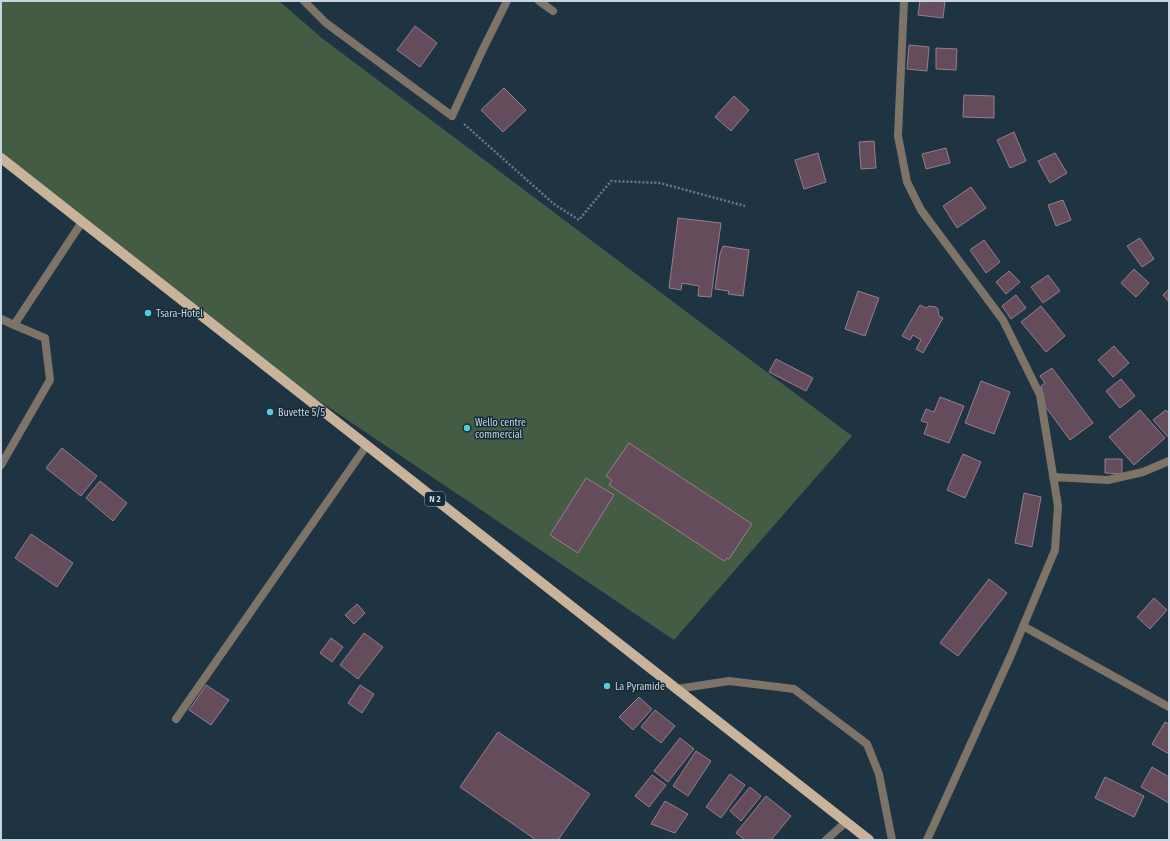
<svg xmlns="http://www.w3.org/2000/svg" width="1170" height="841" font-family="'Fira Sans Condensed',sans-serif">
<rect width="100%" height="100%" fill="#1f3443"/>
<path fill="#445c44" d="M1,1h278l44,38 529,397 -178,204 -414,-279 -259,-203z"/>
<path fill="#644c5b" stroke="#977d8d" d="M920,1h25l-2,17 -25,-3z
M415,26l22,17 -17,24 -23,-17z
M909,45l20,2 -2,24 -20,-2z
M936,48l21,1 -1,21 -20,-1z
M504,88l22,22 -23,22 -22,-22z
M964,95l30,1v22l-31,-1z
M734,96l15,14 -18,21 -16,-14z
M1014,132l12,29 -16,7 -13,-28z
M874,141l2,27 -15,1 -2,-27z
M946,148l4,15 -24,6 -4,-15z
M818,153l8,29 -22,7 -9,-29z
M1055,153l12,20 -17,10 -12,-22z
M971,187l15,21 -29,20 -14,-22z
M1063,200l8,20 -15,6 -8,-21z
M678,218l43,5 -10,74 -13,-1 1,-10 -17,-3 -1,7 -12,-2z
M1140,238l14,21 -12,8 -15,-21z
M984,240l16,22 -14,11 -16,-23z
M723,246l26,4 -6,46 -15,-2 1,-3 -14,-2 5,-35z
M1134,269l15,14 -13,14 -15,-14z
M1009,271l11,11 -14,12 -10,-12z
M1048,275l12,16 -17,12 -12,-16z
M1169,289v13l-6,-7z
M858,291l21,7 -14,38 -20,-7z
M1016,295l10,13 -15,11 -9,-13z
M920,305l6,3 3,-2 7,1 2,2 1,7 4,2 -20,35 -7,-4 5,-9 -8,-5 -3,5 -8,-4z
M1041,306l24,30 -19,16 -25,-30z
M1114,346l15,17 -16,14 -15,-17z
M776,359l37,19 -7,13 -37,-19z
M1052,368l41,55 -23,17 -25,-34 -4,-20 4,-3 -5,-7z
M1121,379l14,17 -15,12 -14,-17z
M981,381l29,11 -16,42 -29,-11z
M940,397l24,9 -15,37 -25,-9 4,-11 -7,-2 5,-12 8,3z
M1140,410l25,28 -31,27 -25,-28z
M1166,410l3,4v22l-1,1 -15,-17z
M629,443l123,81 -23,35 -2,-1 -3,3 -115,-76 3,-5 -6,-4z
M62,448l35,28 -16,20 -35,-28z
M963,454l18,8 -16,36 -18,-8z
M1105,459h17v15l-17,-1z
M586,478l28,17 -36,58 -28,-18z
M100,481l27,22 -14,18 -27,-23z
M1024,493l17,4 -9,50 -17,-4z
M31,534l42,29 -16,24 -42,-29z
M989,579l18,14 -49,63 -18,-13z
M1154,598l13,12 -17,19 -13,-12z
M357,604l8,9 -11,11 -9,-9z
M364,633l19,14 -25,32 -18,-14z
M331,638l12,9 -11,15 -12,-9z
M206,685l23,15 -18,25 -22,-15z
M360,685l14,9 -12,19 -14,-10z
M639,697l13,12 -19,21 -14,-13z
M655,710l20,16 -14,17 -20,-16z
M1165,722l4,2v30l-17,-10z
M498,732l92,62 -32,46h-22l-76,-53z
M680,738l14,11 -26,33 -14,-11z
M696,751l15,10 -23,35 -15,-10z
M1152,767l17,10v26l-28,-16z
M730,774l15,11 -24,33 -15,-11z
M652,775l14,10 -17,22 -14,-11z
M1105,777l39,19 -10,21 -39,-19z
M750,787l11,9 -20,25 -11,-10z
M766,796l25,20 -20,24h-26l-9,-7z
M665,801l23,13 -13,19 -24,-9z"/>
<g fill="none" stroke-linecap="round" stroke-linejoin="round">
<path stroke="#697a87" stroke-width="2.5" stroke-dasharray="2 2" stroke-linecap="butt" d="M464,124l90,80 25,16 32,-39 49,2 85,23"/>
<path stroke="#7d7366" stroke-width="8" d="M539,1l14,10
M677,689l52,-8 65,8 73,55 12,30 13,66"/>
<path stroke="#7d7366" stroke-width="8" d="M304,1l22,22 126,93 31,-67 24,-48
M904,1l-6,135 9,46 14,28 82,110 37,75 18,111 -3,44 -44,105 -84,185
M1,319l13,6 68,-103
M1,465l49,-85 -5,-42 -31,-13
M1053,477l55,3 35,-8 26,-11
M1023,626l146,81
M176,719l191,-274
M826,840l20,-18"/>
<path stroke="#c9b39a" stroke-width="10" d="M1,158l868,682"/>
</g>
<g fill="#52ccd6" stroke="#152a39" stroke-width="1.5">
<circle cx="148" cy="313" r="4"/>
<circle cx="270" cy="412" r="4"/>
<circle cx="467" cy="428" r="4"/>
<circle cx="607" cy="686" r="4"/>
</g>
<g text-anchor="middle" stroke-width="3" stroke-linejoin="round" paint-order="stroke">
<rect fill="#152a39" stroke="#92a1ad" stroke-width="1" x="425" y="492" width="20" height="14" rx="3"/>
<g font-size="9" font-weight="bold" fill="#c8d4df">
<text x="435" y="502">N 2</text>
</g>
<g font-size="10" fill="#c8d4df" stroke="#152a39" text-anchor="start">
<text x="156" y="317">Tsara-Hotel</text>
<text x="278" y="416">Buvette 5/5</text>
<text x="475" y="426">Wello centre<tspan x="475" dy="12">commercial</tspan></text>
<text x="615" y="690">La Pyramide</text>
</g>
</g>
<rect width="1170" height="841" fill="none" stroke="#c8d4df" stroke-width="4"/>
</svg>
